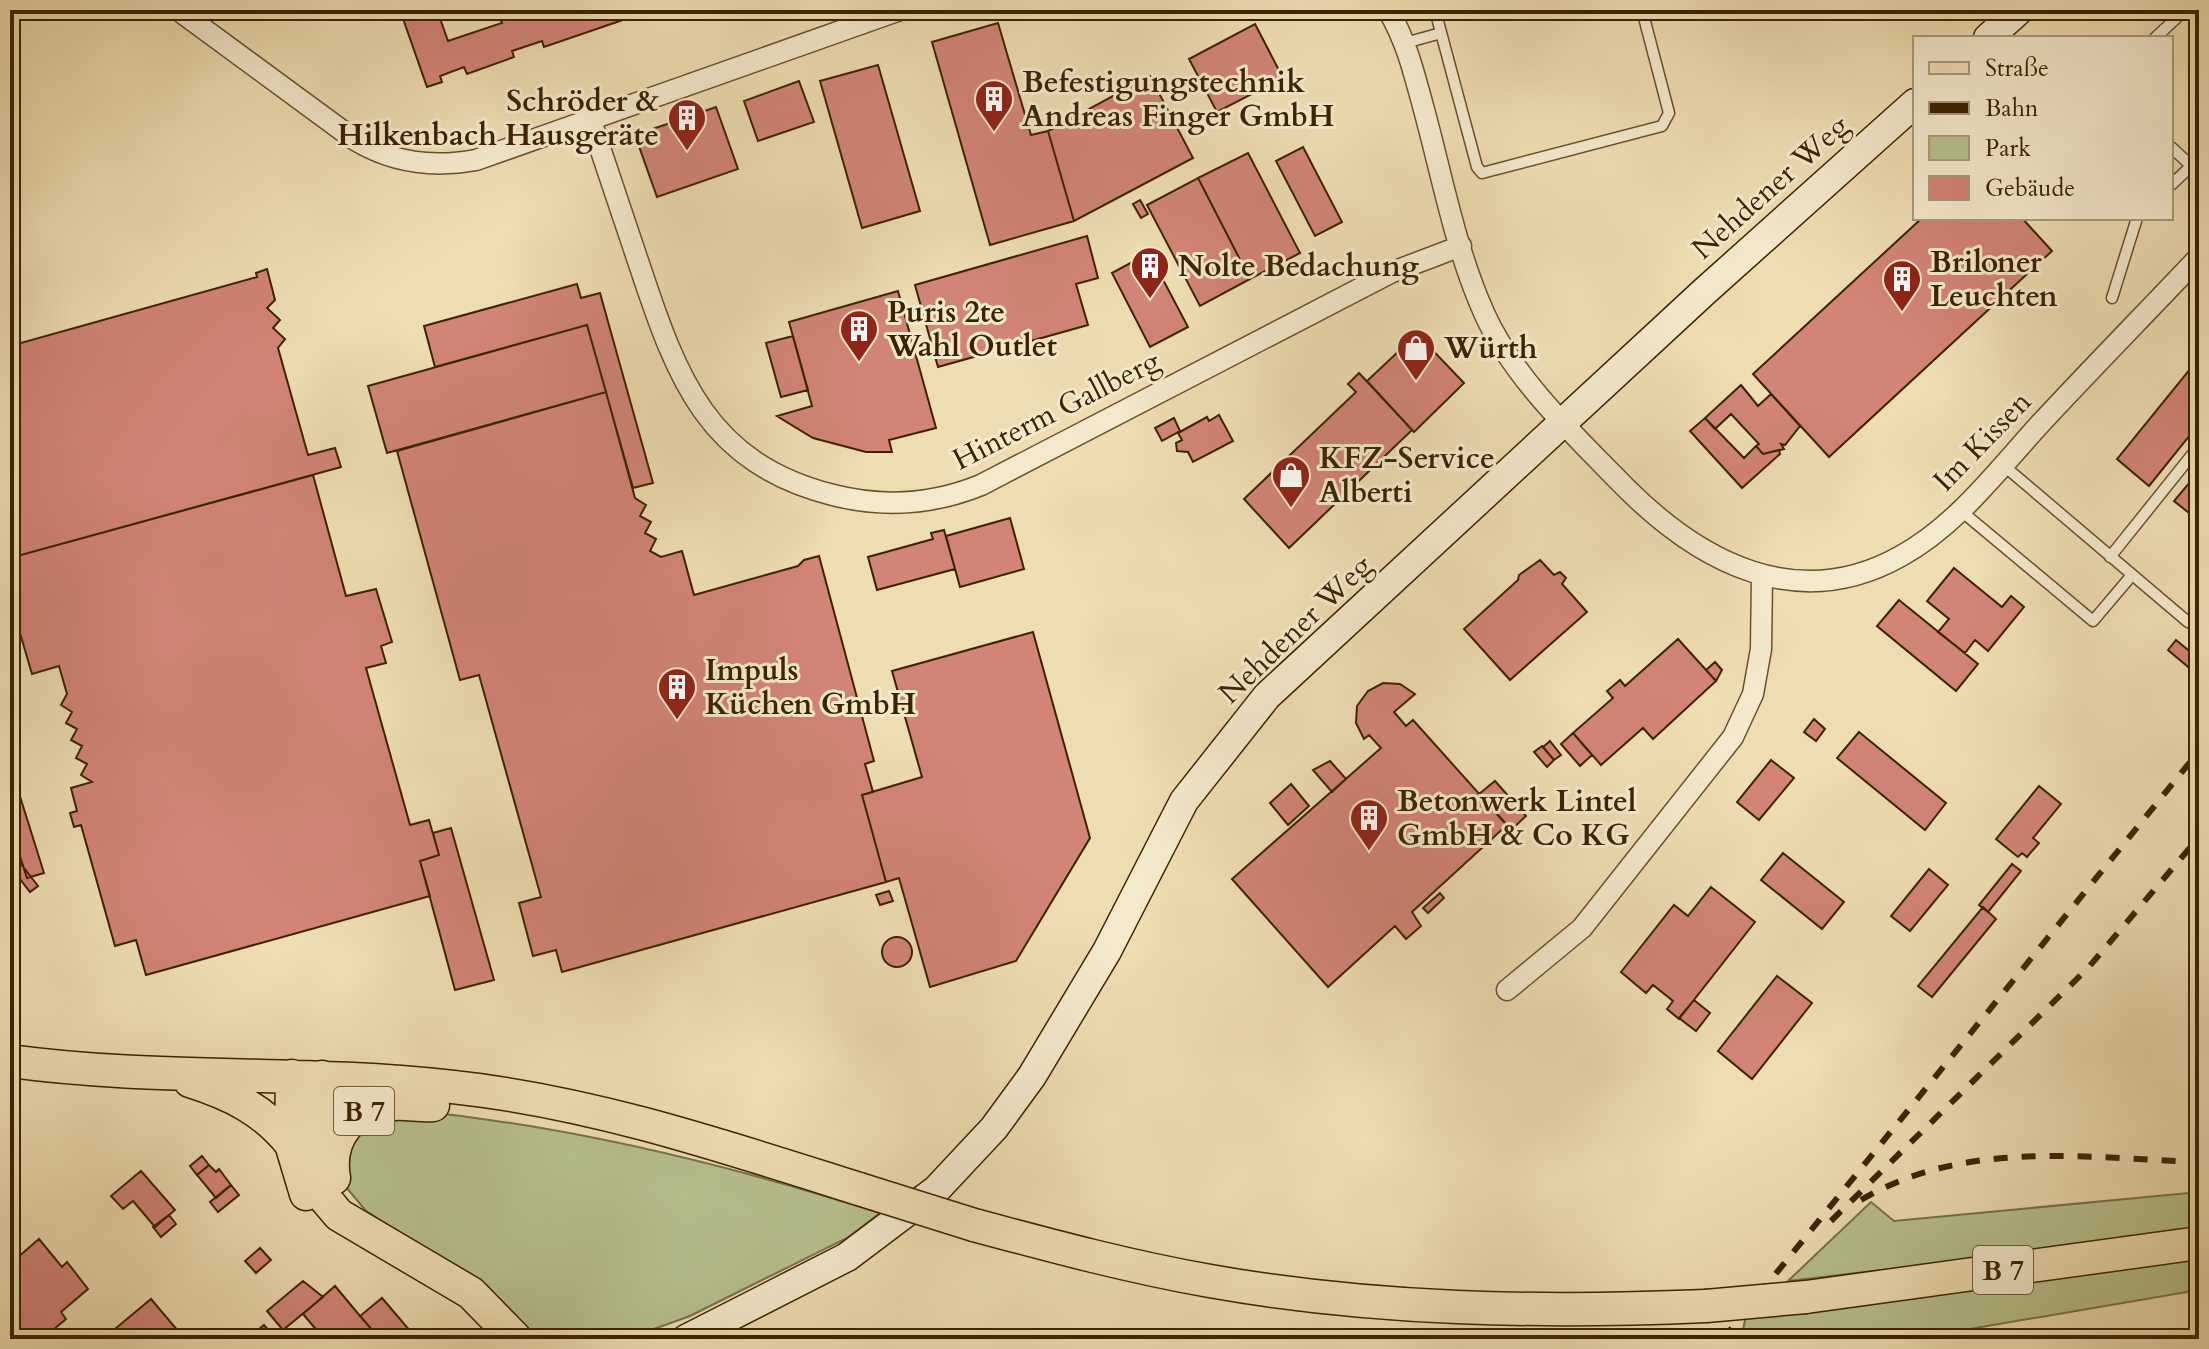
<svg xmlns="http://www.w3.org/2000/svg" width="2209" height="1349" font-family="Cardo,serif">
<rect width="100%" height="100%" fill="#eeddb1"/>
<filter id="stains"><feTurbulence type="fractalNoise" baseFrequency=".0025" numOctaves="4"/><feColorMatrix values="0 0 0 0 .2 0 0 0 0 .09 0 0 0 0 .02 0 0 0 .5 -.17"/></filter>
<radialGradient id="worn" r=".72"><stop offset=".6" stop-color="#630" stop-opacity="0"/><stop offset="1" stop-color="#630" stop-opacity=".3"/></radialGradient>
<path fill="#b7c18d" stroke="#797247" stroke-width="2" d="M418,1111c157,16 312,54 462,102l-33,25 -157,78 -64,23h-87l-26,-16 -103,-84 -44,-28 -20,-24 -2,-33 10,-24z
M2199,1192v41l-411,48 83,-79 23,19z
M2199,1256v34l-288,49h-170l6,-28z"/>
<path fill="#d28476" stroke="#3b2301" stroke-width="2" d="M400,10h37l11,31 54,-18 -5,-13h155l-108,37 -2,-6 -30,10 2,6 -47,17 -3,-7 -24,9 2,6 -15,5z
M998,23l33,112 17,-4 26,90 -84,24 -58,-203z
M1255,24l28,54 -66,34 -28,-53z
M878,65l42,146 -58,17 -42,-147z
M1150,76l43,82 -119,63 -26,-90z
M799,81l15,41 -56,19 -14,-40z
M716,107l22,62 -81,28 -22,-62z
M1303,147l39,75 -27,14 -39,-75z
M1248,153l52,100 -50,26 -52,-101z
M1198,178l52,101 -50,27 -53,-101z
M1140,200l8,14 -7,4 -8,-14z
M1922,218h100l30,33 -223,206 -76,-83z
M1087,236l11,42 -22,6 12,41 -150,42 -23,-82z
M1149,253l39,74 -38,20 -38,-74z
M267,269l8,31 -8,8 13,12 -7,8 12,11 -7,9 30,107 27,-7 6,19 -331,91v-212l247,-69 -1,-4z
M577,284l4,14 19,-5 53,190 -20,5 -46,-163 -152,42 -11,-41z
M898,291l38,137 -47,12 3,12h-26l-53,-14 -36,-22 35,-10 -23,-84z
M587,325l19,67 -219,61 -19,-67z
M1417,334l47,49 -50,49 -47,-51z
M793,336l15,54 -27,7 -15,-54z
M2199,358v66l-50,62 -32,-27z
M1359,373l53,57 -123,118 -45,-49 112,-107 -8,-8z
M1741,385l17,21 13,-12 29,32 -15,19 -4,-1 3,5 -21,5 -7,-8 3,-2 -28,-30 -16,15 -10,-11z
M606,392l29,106 11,7 -6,11 11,6 -6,11 11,6 -6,12 11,6 21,-6 12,44 104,-29 6,-6 15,-4 55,205 -9,3 8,28 -11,3 24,87 -324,90 -6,-22 -23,6 -14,-53 22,-6 -62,-222 -19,5 -63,-229z
M1219,415l14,26 -40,21 -5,-10 -11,-1 -1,-8 6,-3 -4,-7 29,-16 2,4z
M1174,418l6,13 -18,10 -7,-13z
M1705,418l39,40 12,-12 7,8 16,-4 1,4 -38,34 -52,-57z
M313,475l33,121 30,-7 16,53 -11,4 5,17 -20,5 44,157 19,-5 10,35 -19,6 10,35 -284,79 -10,-35 -21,6 -34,-121 -7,2 -4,-14 7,-2 -6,-23 21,-6 -11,-7 6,-11 -11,-6 6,-12 -11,-6 6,-11 -11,-6 6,-11 -11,-7 6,-11 -8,-28 -27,8 -22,-75v-41z
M2195,476l4,3v42l-25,-20z
M1010,518l14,51 -64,18 -14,-51z
M944,530l11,39 -78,21 -9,-33 65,-18 -2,-6z
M1540,560l14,15 6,-3 6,6 -4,6 25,28 -77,68 -46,-51 54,-49 1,-5z
M1954,568l48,39 9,-11 13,11 -36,44 -13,-11 -10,13 -27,-21 11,-13 -22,-18z
M1899,600l79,64 -22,27 -79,-65z
M1033,632l57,206 -74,123 -86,26 -31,-109 -13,4 -24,-87 60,-18 -30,-106z
M1678,639l38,42 -63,58 -10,-11 -42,37 -28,-32 40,-35 -6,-7 13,-11 5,6z
M2176,640l23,19v17l-31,-26z
M1715,662l7,8 -6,11 -10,-11z
M1383,683l17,1 15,10 -21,18 12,14 7,-6 94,105 -95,87 9,14 -15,13 -11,-13 -67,61 -96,-108 149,-131 -12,-13 -5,4 -8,-16 1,-17 11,-15z
M1814,719l11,10 -9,12 -12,-9z
M1859,732l87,71 -21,27 -88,-72z
M1573,733l19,22 -12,11 -19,-22z
M1550,741l11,14 -7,5 -11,-13z
M1542,746l12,14 -7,7 -13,-15z
M1771,760l23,18 -35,42 -22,-18z
M1330,761l16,18 -14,13 -19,-22z
M1495,781l31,35 -15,14 -32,-36z
M1291,784l18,22 -21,19 -18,-22z
M2039,786l22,18 -28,34 6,5 -12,14 -5,-4 -4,4 -22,-18z
M18,790l26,83 -17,5 -17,-53v-33z
M451,828l43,152 -39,10 -35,-129 19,-6 -6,-22z
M1783,853l61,49 -22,27 -61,-49z
M21,864l17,22 -8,6 -17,-22z
M2012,864l9,7 -33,41 -9,-7z
M1929,869l19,16 -38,46 -19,-15z
M1711,887l44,35 -76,97 -12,-10 6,-8 -20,-16 -7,8 -25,-21 53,-67 14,11z
M889,891l4,10 -13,4 -4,-10z
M1440,893l4,5 -16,15 -5,-5z
M1983,907l13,12 -64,78 -14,-11z
M882 952a15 15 0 1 1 30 0a15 15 0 1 1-30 0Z
M1777,976l35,27 -60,76 -34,-28z
M1694,1000l16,13 -14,18 -17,-13z
M202,1156l7,9 -12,10 -7,-9z
M209,1165l7,7 3,-3 12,16 -15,13 -19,-23z
M141,1171l34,39 -20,17 -22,-26 -10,8 -12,-13z
M231,1185l8,10 -21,17 -8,-10z
M169,1215l7,9 -15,13 -8,-10z
M39,1239l23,28 5,-5 21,27 -27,23 5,7 -24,20h-32v-75z
M260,1248l11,12 -15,13 -11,-12z
M303,1281l20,16 -40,33 -16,-19z
M335,1286l25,30 20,23h-56l-21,-25z
M382,1298l35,41h-37l-20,-23z
M151,1299l27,32 -9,8h-66z
M264,1325l12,14h-29z"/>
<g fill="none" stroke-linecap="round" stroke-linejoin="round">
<defs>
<path id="lane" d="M1435,10l42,157 5,6 180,-47 7,-13 -27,-103
M2155,38l30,-28
M1405,43l36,-10
M2171,147l28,26
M2171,185l20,-19
M2112,298l25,-80
M2003,465l185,157 11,5
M1960,510l133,111 39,-46
M2110,557l89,-111"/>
<path id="street" d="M178,10l177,130c38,23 77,28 121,20l424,-150
M1388,10c18,30 26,63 35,96 19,69 32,143 62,209 29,64 92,123 141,173 75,75 172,126 275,68 55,-30 97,-86 139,-132 52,-56 106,-111 159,-167
M590,118c17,50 34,100 50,149 37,111 67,196 193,228 51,13 99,10 148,-10l409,-212 71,-27
M1507,990l75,-62 151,-191 20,-43 8,-45 1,-73"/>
<path id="secondary" d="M1988,38l31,-28
M686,1339l161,-82 89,-67 58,-62 38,-52 75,-125 77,-150 83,-105 438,-405 210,-188"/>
<path id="primary" d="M10,1061c146,20 296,9 443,26 140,15 273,60 406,102
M292,1076l-1,68 15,50
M322,1077l-7,94 7,24 17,20 132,78 45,46
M190,1081c41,13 74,29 101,63
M334,1178c-7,-40 18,-72 60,-74 13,-1 26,2 39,1
M974,1225c78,21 156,42 236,56 163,29 331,32 496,25
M1806,1297l393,-54"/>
</defs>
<use href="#lane" stroke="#68522d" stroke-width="13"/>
<use href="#street" stroke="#68522d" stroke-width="23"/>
<use href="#secondary" stroke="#3b2301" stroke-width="31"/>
<use href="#primary" stroke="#3b2301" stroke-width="35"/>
<use href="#lane" stroke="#f4e9cc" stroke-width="10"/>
<use href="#street" stroke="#f4e9cc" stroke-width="20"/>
<use href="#secondary" stroke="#f4e9cc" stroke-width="28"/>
<use href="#primary" stroke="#eeddb1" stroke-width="32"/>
<path stroke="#3b2301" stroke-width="6" stroke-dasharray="14 14" stroke-linecap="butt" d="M1861,1200c104,-61 223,-42 338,-38
M1831,1221l257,-253 111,-131
M1723,1339l476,-588"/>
<defs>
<path id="primary-bridge" d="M859,1189l115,36
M1706,1306l100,-9"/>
</defs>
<use href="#primary-bridge" stroke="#3b2301" stroke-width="35" stroke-linecap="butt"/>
<use href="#primary-bridge" stroke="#eeddb1" stroke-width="32"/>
</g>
<defs>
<symbol id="building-pin" viewBox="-11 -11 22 30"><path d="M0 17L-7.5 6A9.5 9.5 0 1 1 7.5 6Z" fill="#8f2418" stroke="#f4e9cc"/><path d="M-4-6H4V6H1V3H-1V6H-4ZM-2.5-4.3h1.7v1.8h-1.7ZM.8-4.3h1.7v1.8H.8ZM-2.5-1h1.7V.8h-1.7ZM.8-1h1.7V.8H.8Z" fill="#fff"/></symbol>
<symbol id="shop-pin" viewBox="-11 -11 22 30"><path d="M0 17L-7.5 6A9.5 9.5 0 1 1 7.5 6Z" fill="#8f2418" stroke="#f4e9cc"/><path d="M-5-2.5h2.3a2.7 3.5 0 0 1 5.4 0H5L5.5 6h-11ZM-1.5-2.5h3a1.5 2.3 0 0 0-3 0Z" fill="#fff"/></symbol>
</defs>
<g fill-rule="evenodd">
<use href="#building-pin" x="972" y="77" width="44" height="60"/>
<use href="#building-pin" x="665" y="96" width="44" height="60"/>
<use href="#building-pin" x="1128" y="244" width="44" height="60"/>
<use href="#building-pin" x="1880" y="257" width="44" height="60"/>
<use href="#building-pin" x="837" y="307" width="44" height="60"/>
<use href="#shop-pin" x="1394" y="326" width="44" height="60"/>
<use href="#shop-pin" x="1269" y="453" width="44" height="60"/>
<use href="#building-pin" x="655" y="665" width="44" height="60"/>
<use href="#building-pin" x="1347" y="796" width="44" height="60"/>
</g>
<g text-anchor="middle" stroke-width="6" stroke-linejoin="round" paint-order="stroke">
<g fill="#f4e9cc" stroke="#725e3e" stroke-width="2">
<rect x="334" y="1087" width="60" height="48" rx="6"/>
<rect x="1973" y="1246" width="60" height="48" rx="6"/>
</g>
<g font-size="28" font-weight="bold" fill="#3b2301">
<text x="364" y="1121">B 7</text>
<text x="2003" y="1280">B 7</text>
</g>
<g font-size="30" font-weight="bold" fill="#3b2301" stroke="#f4e9cc" text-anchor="start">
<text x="1022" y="92">Befestigungstechnik<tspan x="1022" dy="34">Andreas Finger GmbH</tspan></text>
<text x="659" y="111" text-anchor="end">Schröder &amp;<tspan x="659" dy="34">Hilkenbach Hausgeräte</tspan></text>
<text x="1930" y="272">Briloner<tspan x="1930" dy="34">Leuchten</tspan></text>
<text x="1178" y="276">Nolte Bedachung</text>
<text x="887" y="322">Puris 2te<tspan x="887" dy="34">Wahl Outlet</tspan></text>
<text x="1444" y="358">Würth</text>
<text x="1319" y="468">KFZ-Service<tspan x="1319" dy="34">Alberti</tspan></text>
<text x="705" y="680">Impuls<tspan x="705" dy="34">Küchen GmbH</tspan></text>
<text x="1397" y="811">Betonwerk Lintel<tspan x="1397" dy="34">GmbH &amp; Co KG</tspan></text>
</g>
<g font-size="30" fill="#3b2301" stroke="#f4e9cc">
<text transform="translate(1770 187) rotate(-42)" y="10">Nehdener Weg</text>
<text transform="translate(1056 410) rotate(-27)" y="10">Hinterm Gallberg</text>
<text transform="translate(1982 441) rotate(-46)" y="10">Im Kissen</text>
<text transform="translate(1295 629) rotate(-44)" y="10">Nehdener Weg</text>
</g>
</g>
<rect width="2209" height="1349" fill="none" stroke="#eeddb1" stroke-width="40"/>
<rect x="12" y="12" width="2185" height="1325" fill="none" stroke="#3b2301" stroke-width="4"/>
<rect x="20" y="20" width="2169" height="1309" fill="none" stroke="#3b2301" stroke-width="2"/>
<rect x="1913" y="36" width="260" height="184" fill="#f4e9cc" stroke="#aa9a7b" stroke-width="2"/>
<rect x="1929" y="62" width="40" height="12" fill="#eeddb1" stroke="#aa9a7b" stroke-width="2"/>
<text x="1985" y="76" font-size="24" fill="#3b2301">Straße</text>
<rect x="1929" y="102" width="40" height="12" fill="#3b2301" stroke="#aa9a7b" stroke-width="2"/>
<text x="1985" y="116" font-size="24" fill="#3b2301">Bahn</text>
<rect x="1929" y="136" width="40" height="24" fill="#b7c18d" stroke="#aa9a7b" stroke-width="2"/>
<text x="1985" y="156" font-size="24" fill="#3b2301">Park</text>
<rect x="1929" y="176" width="40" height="24" fill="#d28476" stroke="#aa9a7b" stroke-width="2"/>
<text x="1985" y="196" font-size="24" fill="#3b2301">Gebäude</text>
<rect width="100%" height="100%" filter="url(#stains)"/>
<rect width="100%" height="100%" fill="url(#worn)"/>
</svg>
